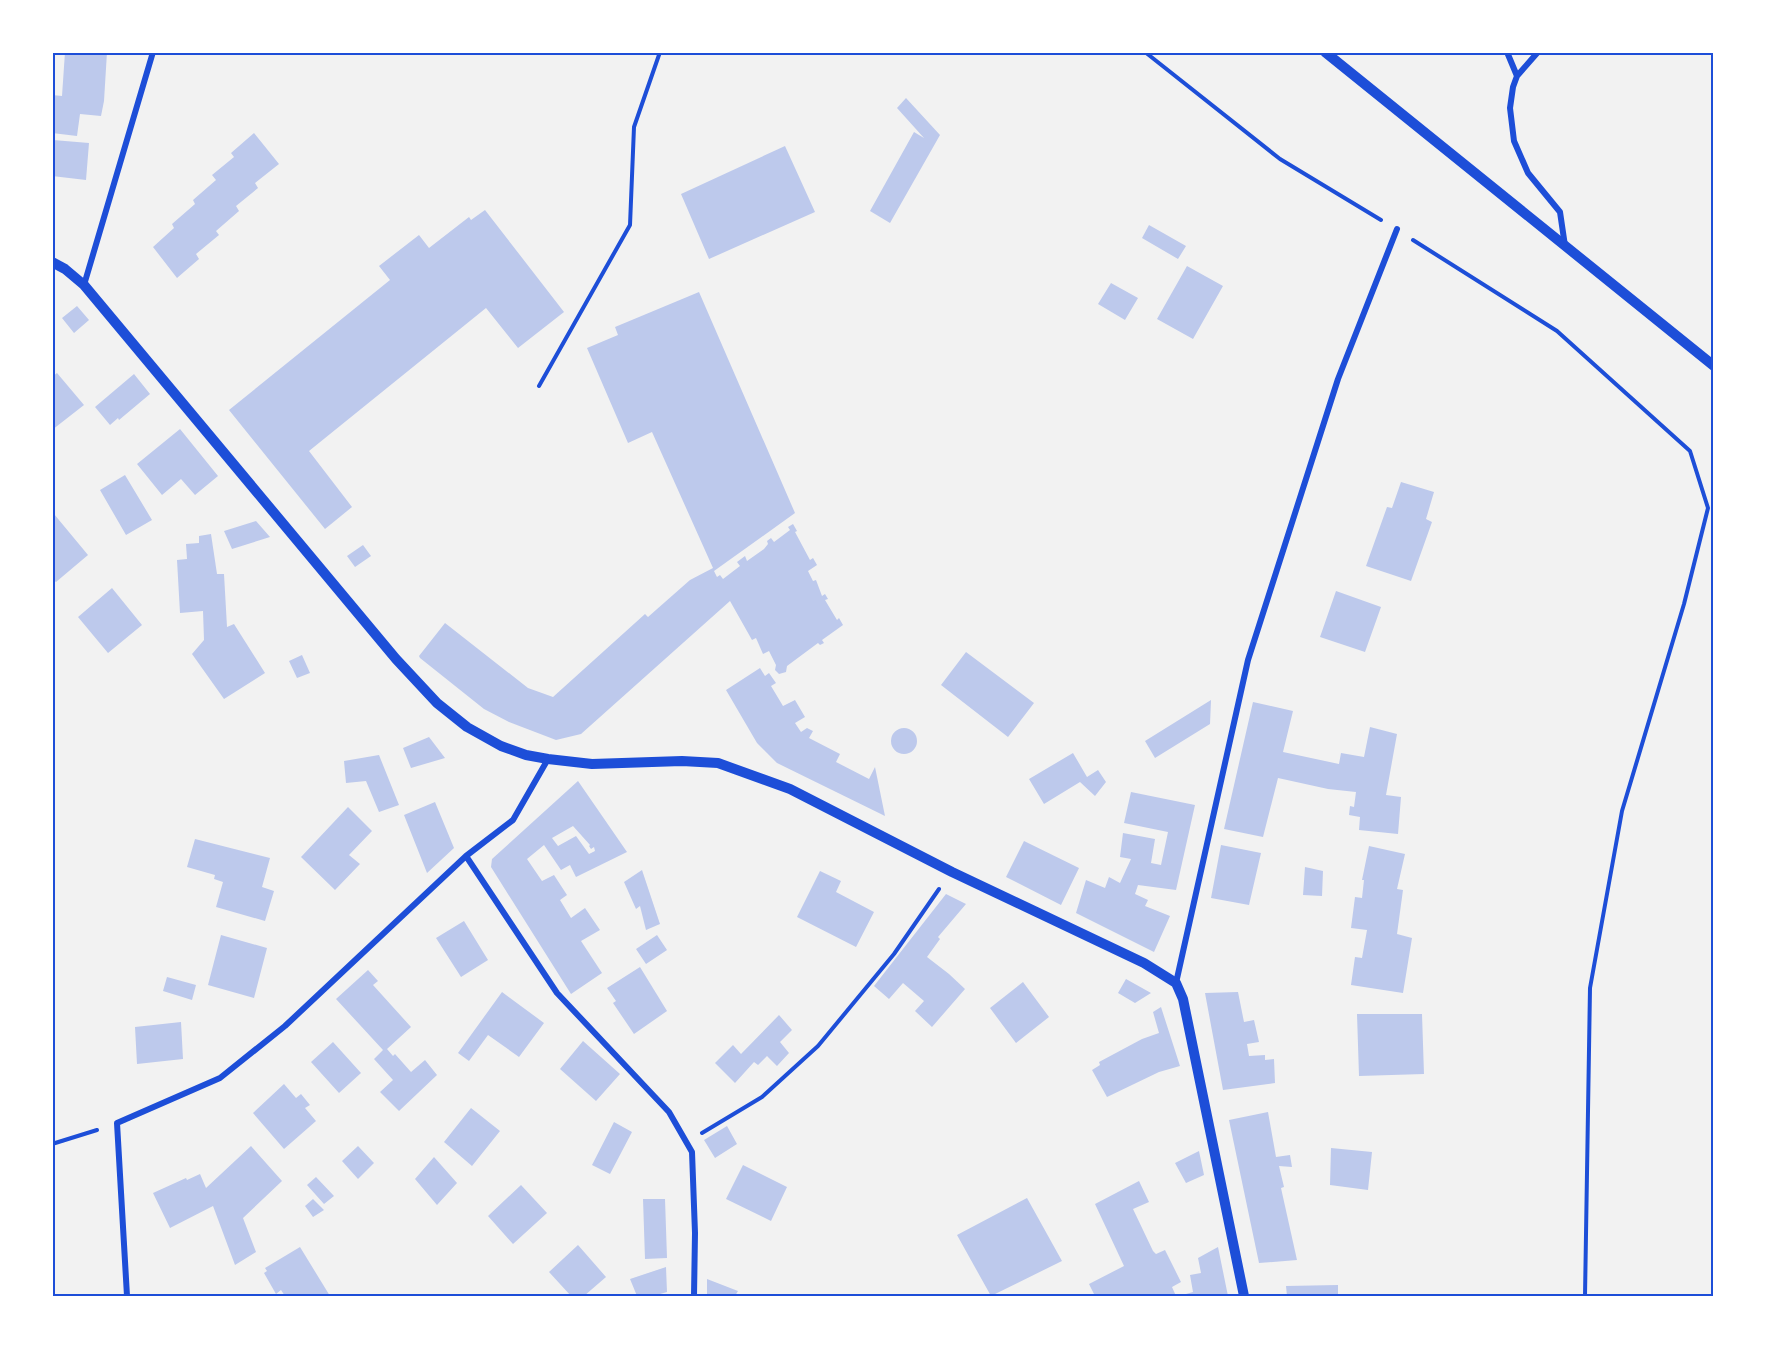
<svg xmlns="http://www.w3.org/2000/svg" width="1766" height="1349" font-family="Ubuntu,sans-serif">
<rect width="100%" height="100%" fill="#f2f2f2"/>
<path fill="#bdc9ec" fill-rule="evenodd" d="M65,52h42l-3,49 -3,15 -21,-2 -3,22 -25,-3v-38l10,1z
M906,98l34,37 -50,88 -20,-12 44,-79 10,6 -27,-30z
M254,133l25,31 -24,19 3,5 -22,18 3,5 -23,20 3,4 -23,19 3,5 -22,19 -24,-31 21,-19 -2,-4 23,-20 -2,-4 23,-20 -4,-5 22,-18 -3,-4z
M53,140l36,3 -3,37 -34,-4z
M785,146l30,66 -106,47 -28,-65z
M485,210l79,102 -46,36 -32,-40 -177,143 43,56 -27,22 -96,-119 161,-130 -11,-14 40,-31 10,13 40,-31 2,3z
M1149,225l37,21 -8,13 -36,-21z
M1187,266l36,20 -30,53 -36,-20z
M1111,283l27,15 -13,22 -27,-16z
M699,292l96,221 -81,58 3,6 3,-2 3,4 17,-13 -3,-4 8,-6 2,5 17,-12 4,-5 -1,-3 4,-3 3,4 16,-12 -2,-3 5,-3 4,7 -2,1 15,28 3,-2 4,7 -9,6 5,10 3,-1 6,16 3,-2 3,5 -3,1 12,20 2,-2 4,7 -21,15 2,3 -4,2 -2,-2 -31,23 -1,6 -7,2 -4,-4 1,-5 -7,-14 -6,3 -7,-16 -4,2 -22,-39 -149,133 -25,6 -47,-18 -25,-13 -64,-51 -1,-2 26,-33 83,65 25,9 92,-83 3,3 42,-37 23,-12 -61,-136 -24,11 -41,-95 31,-13 -3,-8z
M77,306l12,14 -15,13 -12,-15z
M57,373l27,32 -32,25v-53z
M134,374l16,20 -31,26 -1,-2 -8,7 -15,-18z
M180,429l38,47 -23,19 -14,-16 -19,16 -25,-31z
M125,475l27,45 -26,15 -26,-45z
M1401,482l33,10 -8,27 6,3 -21,59 -45,-15 21,-59 5,1z
M54,514l34,41 -32,27 -4,-3v-64z
M256,521l14,16 -38,12 -8,-18z
M211,534l6,40h7l3,53 7,-3 31,49 -41,26 -32,-45 12,-14 -1,-29 -23,2 -3,-53 10,-1 -1,-15 13,-1v-7z
M363,545l8,11 -16,11 -8,-11z
M112,588l30,37 -34,28 -30,-36z
M1336,591l45,16 -16,45 -45,-15z
M966,652l68,51 -26,34 -67,-52z
M302,655l8,18 -13,5 -8,-17z
M760,668l5,8 4,-3 7,10 -5,3 12,20 12,-6 10,17 -10,6 6,9 6,-4 6,3 -4,7 31,16 -4,8 33,17 6,-12 10,49 -108,-53 -20,-20 -31,-53z
M1211,700l-1,24 -55,34 -10,-17z
M1253,702l40,9 -10,41 56,12 2,-11 23,4 6,-30 27,7 -11,61 15,2 -3,37 -39,-4 1,-13 -11,-2 1,-9 4,1 2,-15 -28,-3 -50,-11 -15,59 -39,-8z
M891 741a13 13 0 1 1 26 0a13 13 0 1 1-26 0Z
M429,737l16,21 -34,10 -8,-20z
M1073,753l14,24 11,-7 8,12 -11,14 -15,-14 -36,22 -15,-25z
M379,755l20,50 -20,7 -13,-31 -20,2 -2,-22z
M578,781l49,71 -51,25 -6,-12 -9,5 -17,-25 -17,14 15,22 12,-6 13,20 -7,5 11,18 14,-10 15,22 -19,11 21,32 -31,21 -80,-127 1,-8zM573,826l17,19 -1,1 2,3 3,-2 1,4 -6,3 -13,-18 -18,10 -6,-8z
M1131,792l64,13 -19,85 -38,-5 -3,9 13,6 -3,6 25,10 -16,36 -78,-39 10,-33 19,8 4,-11 11,6 11,-24 -11,-2 3,-24 32,6 -4,24 10,2 7,-33 -44,-9z
M435,802l19,46 -27,25 -23,-58z
M348,807l24,24 -23,24 11,9 -25,26 -34,-33z
M195,839l75,19 -8,29 12,4 -9,30 -49,-14 7,-25 -9,-3 1,-4 -28,-8z
M1024,841l55,27 -18,37 -55,-28z
M1221,845l40,8 -12,52 -38,-7z
M1369,846l36,8 -8,35 6,1 -6,44 15,4 -9,55 -52,-8 4,-28 7,1 5,-28 -16,-2 4,-31 7,1 2,-18h-2z
M1305,867l18,4 -1,25 -19,-1z
M642,870l18,54 -14,6 -6,-24 -4,3 -12,-27z
M820,871l21,10 -5,11 38,20 -18,35 -59,-30z
M946,894l20,10 -28,33 2,2 -13,18 22,17 16,15 -33,38 -17,-16 9,-10 -21,-18 -14,16 -15,-13z
M464,921l24,39 -27,17 -25,-39z
M221,935l46,13 -13,50 -46,-13z
M657,935l10,15 -21,14 -10,-15z
M640,967l27,44 -33,23 -21,-31 3,-2 -9,-13z
M368,970l10,11 -5,4 38,42 -24,22 6,7 2,-2 16,18 14,-12 12,15 -38,36 -19,-19 13,-12 -19,-21 9,-9 -47,-51z
M167,977l29,8 -4,15 -29,-9z
M1126,979l25,14 -16,10 -17,-10z
M1023,982l26,35 -33,26 -26,-35z
M502,992l42,31 -25,34 -31,-22 -19,26 -11,-8z
M1238,992l6,30 10,-2 5,22 -12,2 2,12 16,-1v5l9,-1 1,24 -52,7 -18,-97z
M1161,1007l19,59 -21,6 -52,25 -15,-27 8,-5 -1,-3 43,-23 17,-6 -6,-21z
M1357,1014h65l2,60 -65,2z
M779,1015l13,15 -12,12 9,11 -12,13 -10,-10 -9,9 -4,-3 -19,21 -20,-20 18,-18 8,9z
M181,1022l2,37 -46,5 -2,-37z
M583,1041l37,33 -24,27 -36,-32z
M333,1042l28,31 -22,20 -28,-31z
M284,1084l12,14 5,-4 9,11 -5,3 11,13 -32,28 -31,-36z
M471,1108l29,23 -28,35 -28,-24z
M1268,1112l8,45 14,-2 2,12 -13,-1 5,21 -3,1 16,72 -38,3 -30,-143z
M614,1122l18,10 -22,42 -18,-9z
M727,1126l10,18 -22,14 -11,-18z
M251,1146l31,35 -39,37 13,34 -21,13 -22,-59 -43,22 -17,-35 33,-15 1,2 13,-6 6,14z
M358,1146l16,17 -16,16 -16,-18z
M1331,1148l41,4 -4,38 -38,-5z
M1199,1151l5,24 -18,8 -11,-20z
M434,1157l23,26 -20,22 -22,-26z
M743,1165l44,22 -16,34 -45,-22z
M316,1177l18,19 -10,8 -17,-19z
M1139,1181l10,21 -16,7 20,42 3,3 9,-4 16,32 -9,5 4,9h-81l-6,-12 35,-18 -29,-62z
M521,1185l26,28 -34,31 -25,-28z
M1027,1198l35,63 -71,35 -34,-61z
M313,1199l11,11 -11,7 -8,-11z
M643,1199h22l2,59 -22,1z
M578,1245l28,32 -22,19h-13l-22,-24z
M300,1247l30,49h-45l-4,-6 -5,4 -12,-21 3,-2 -2,-3z
M1218,1247l10,49h-49l14,-4 -3,-17 11,-2 -3,-15z
M666,1267l1,25 -14,4h-16l-7,-17z
M707,1279l31,12 -3,5h-22l-6,-2z
M1338,1285v11h-51l-1,-10z"/>
<g fill="none" stroke-linecap="round" stroke-linejoin="round">
<path stroke="#1d4ed8" stroke-width="4" d="M1145,52l135,107 101,61
M1413,240l144,91 133,120 18,57 -24,96 -62,207 -32,177 -5,308
M539,386l91,-161 4,-98 26,-75
M702,1133l60,-36 56,-51 76,-92 45,-65
M52,1144l45,-14"/>
<path stroke="#1d4ed8" stroke-width="6" d="M1507,52l10,24
M1538,52l-21,24 -4,11 -3,21 4,33 14,32 32,39 5,34
M84,285l69,-233
M466,856l91,137 112,119 23,40 3,81 -1,63
M1176,983l72,-323 90,-281 59,-150
M127,1296l-10,-173 103,-45 65,-52 181,-170 47,-36 35,-61"/>
<path stroke="#1d4ed8" stroke-width="10" d="M1325,52l389,314
M52,262l13,7 19,16 312,374 41,44 30,24 34,19 25,9 22,4 44,5 90,-3 36,2 72,26 162,83 192,91 32,20 7,16 61,297"/>
</g>
<rect width="1766" height="1349" fill="none" stroke="#ffffff" stroke-width="108"/>
<rect x="54" y="54" width="1658" height="1241" fill="none" stroke="#1d4ed8" stroke-width="2"/>
</svg>
